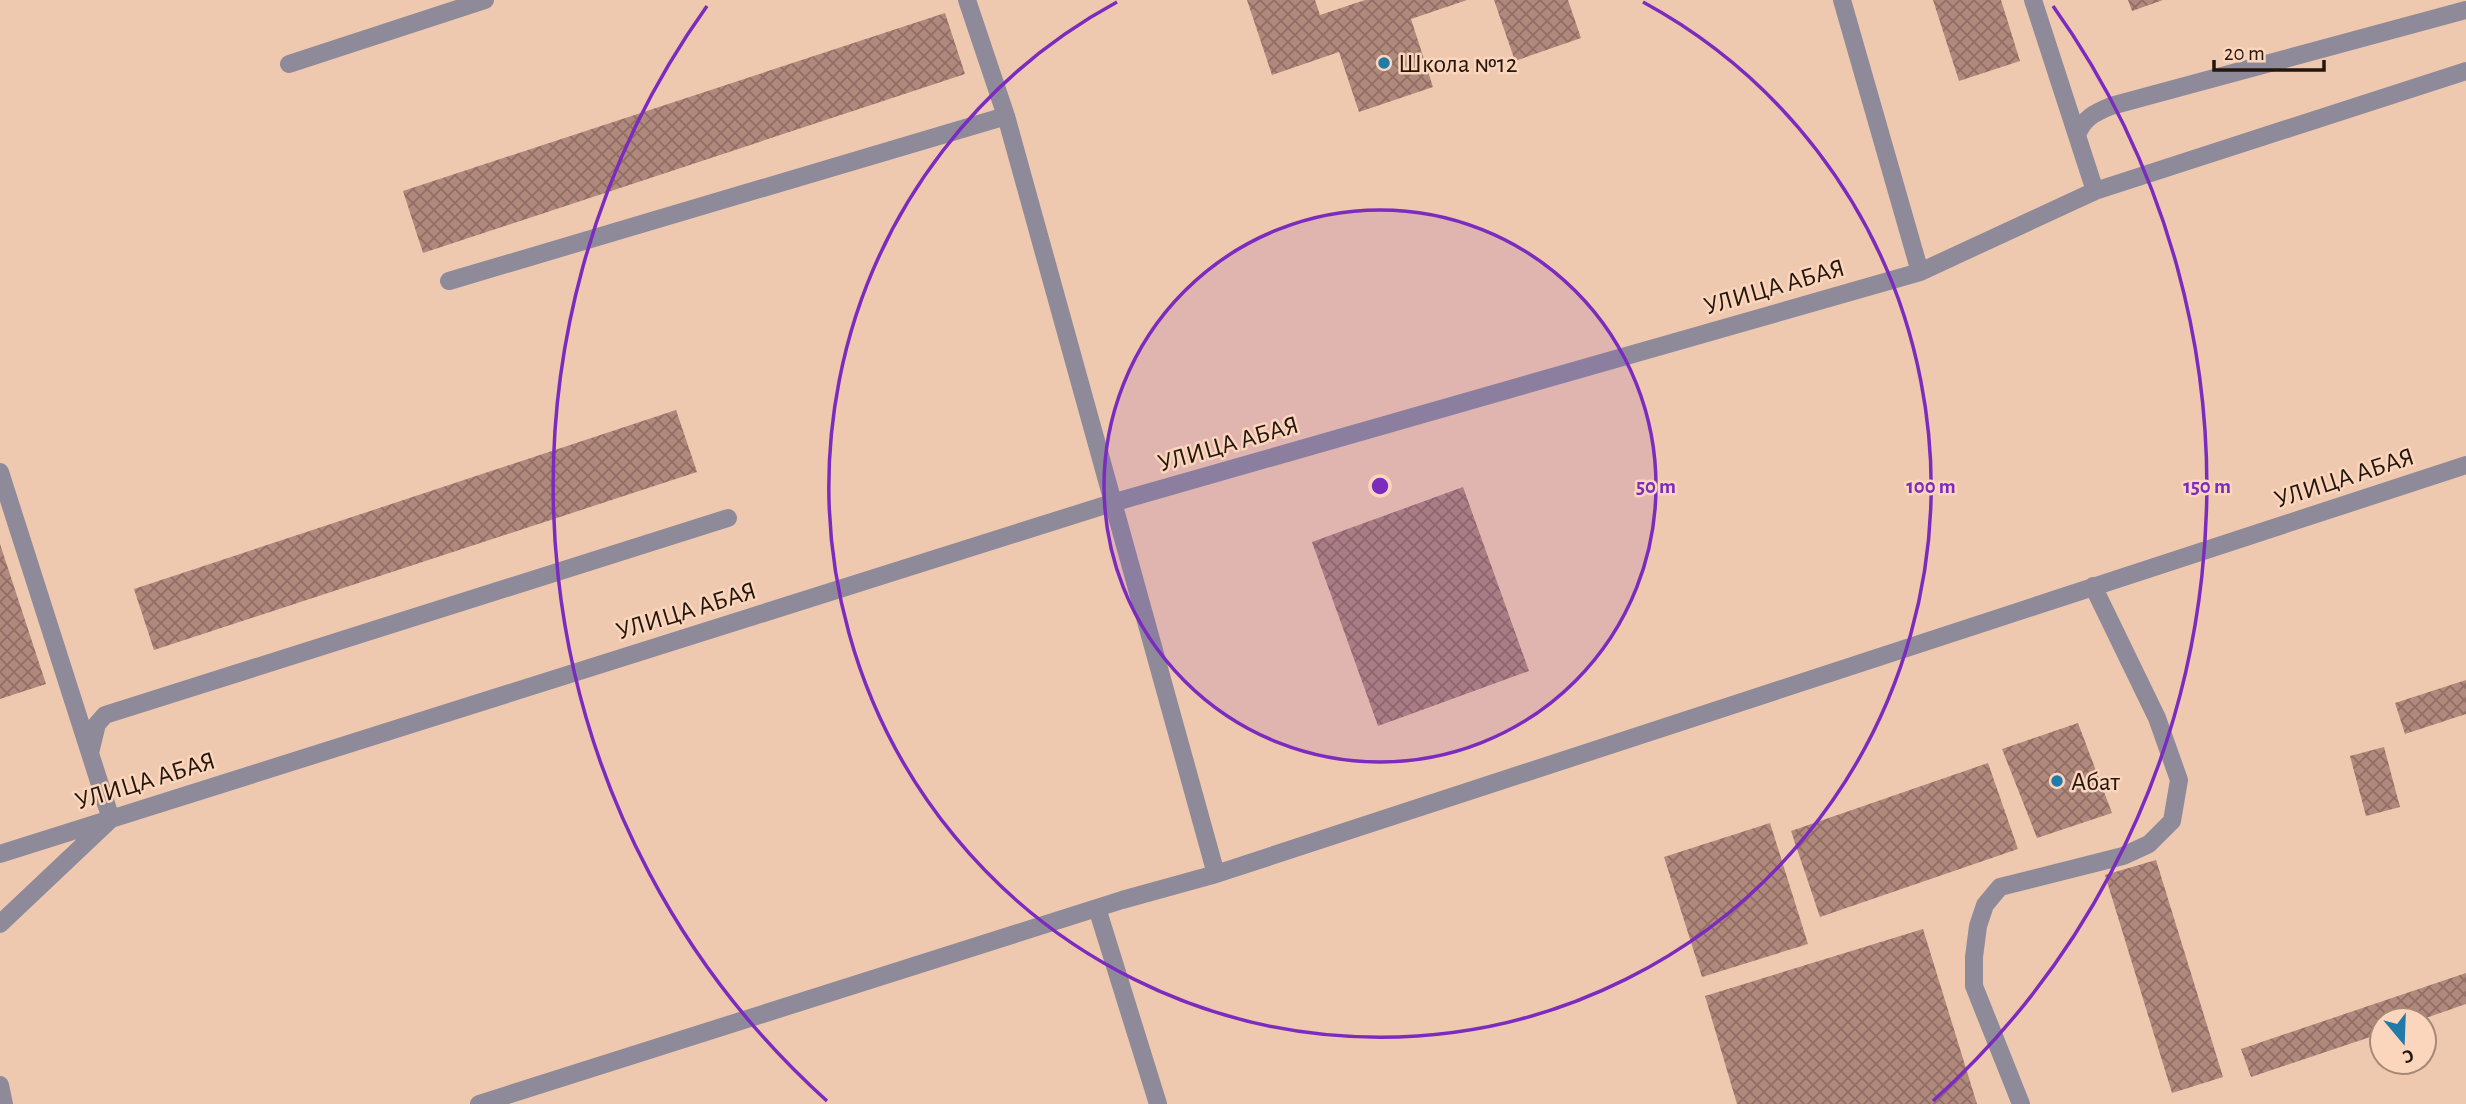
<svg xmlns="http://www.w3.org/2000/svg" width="2466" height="1104" font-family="'Alegreya Sans',sans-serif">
<defs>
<pattern id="building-cross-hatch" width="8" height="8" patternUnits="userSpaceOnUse" patternTransform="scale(1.75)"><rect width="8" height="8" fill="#b1887c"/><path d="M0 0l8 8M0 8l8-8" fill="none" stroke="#906e64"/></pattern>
</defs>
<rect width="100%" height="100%" fill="#eec9af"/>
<path fill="url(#building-cross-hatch)" d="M1247,0h68l5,15 45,-15h102l-56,19 22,68 -74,25 -20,-60 -67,23z
M1494,0h74l13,38 -66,23z
M1933,0h68l19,61 -61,20z
M2128,0h35l-31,11z
M945,13l20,61 -542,179 -20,-62z
M676,410l21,62 -543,178 -20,-61z
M1463,487l66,184 -151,55 -66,-184z
M0,544l46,140 -46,15z
M2466,680v34l-61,20 -10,-31z
M2078,723l34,90 -75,25 -35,-89z
M2384,747l16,60 -34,9 -16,-60z
M1988,763l30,86 -198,68 -29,-86z
M1770,823l38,121 -106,33 -38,-120z
M2156,860l67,217 -51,16 -67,-218z
M1923,929l54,175h-240l-32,-108z
M2466,973v31l-46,16h-38v13l-131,44 -10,-28z"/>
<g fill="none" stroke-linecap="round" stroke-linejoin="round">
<path stroke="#8e8a9a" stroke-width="18" d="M967,0l39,116 210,758
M1842,0l78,272
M2033,0l62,191
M289,64l196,-64
M2077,135c7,-17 17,-22 34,-29l355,-96
M449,281l557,-165
M0,472l111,347 -111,105
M90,753l7,-29 8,-9 623,-197
M0,854l1112,-351 808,-231 175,-81 371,-120
M1097,908l61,196
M0,1085l4,19
M479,1104l643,-204 94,-26 1250,-409
M2021,1104l-47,-118v-29l4,-31 7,-21 15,-18 123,-31 26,-12 23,-23 7,-41 -22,-62 -64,-132"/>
</g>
<circle cx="1380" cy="486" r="276" fill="#7b2cbf" fill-opacity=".12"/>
<g fill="none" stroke="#7b2cbf" stroke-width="3.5">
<circle cx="1380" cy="486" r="276"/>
<path d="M1643 2A551 551 0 1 1 1117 2"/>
<path d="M827 1101A827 827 0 0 1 707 6M2053 6A827 827 0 0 1 1933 1101"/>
</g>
<g fill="#207ba9" stroke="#fbd6bc" stroke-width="2.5">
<circle cx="1384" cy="63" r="7"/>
<circle cx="2057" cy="781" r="7"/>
</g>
<g text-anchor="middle" stroke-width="5" stroke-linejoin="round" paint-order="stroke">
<g font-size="26" fill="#23160d" stroke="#fbd6bc" text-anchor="start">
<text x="1398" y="72">Школа №12</text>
<text x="2071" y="790">Абат</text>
</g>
<g font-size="26" fill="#23160d" stroke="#fbd6bc">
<text transform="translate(1774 286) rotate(-16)" y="9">УЛИЦА АБАЯ</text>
<text transform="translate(1228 443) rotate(-16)" y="9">УЛИЦА АБАЯ</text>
<text transform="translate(2344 477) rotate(-18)" y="9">УЛИЦА АБАЯ</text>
<text transform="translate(686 610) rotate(-17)" y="9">УЛИЦА АБАЯ</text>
<text transform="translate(145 780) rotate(-17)" y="9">УЛИЦА АБАЯ</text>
</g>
</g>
<circle cx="1380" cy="486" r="10" fill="#7b2cbf" stroke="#fbd6bc" stroke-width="3.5"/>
<g font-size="21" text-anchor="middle" font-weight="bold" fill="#7b2cbf" stroke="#fbd6bc" stroke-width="5" stroke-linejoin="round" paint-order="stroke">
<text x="1656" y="493">50 m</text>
<text x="1931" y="493">100 m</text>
<text x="2207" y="493">150 m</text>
</g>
<g transform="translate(2403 1041) rotate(161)"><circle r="33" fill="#fbd6bc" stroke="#a58976" stroke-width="2"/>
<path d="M0-5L12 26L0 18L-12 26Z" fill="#207ba9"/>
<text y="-10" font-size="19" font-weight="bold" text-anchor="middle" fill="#23160d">С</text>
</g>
<path d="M2214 60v10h110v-10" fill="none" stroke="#23160d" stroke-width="3.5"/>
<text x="2224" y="60" font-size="21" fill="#23160d" stroke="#fbd6bc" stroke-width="5" paint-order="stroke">20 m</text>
</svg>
